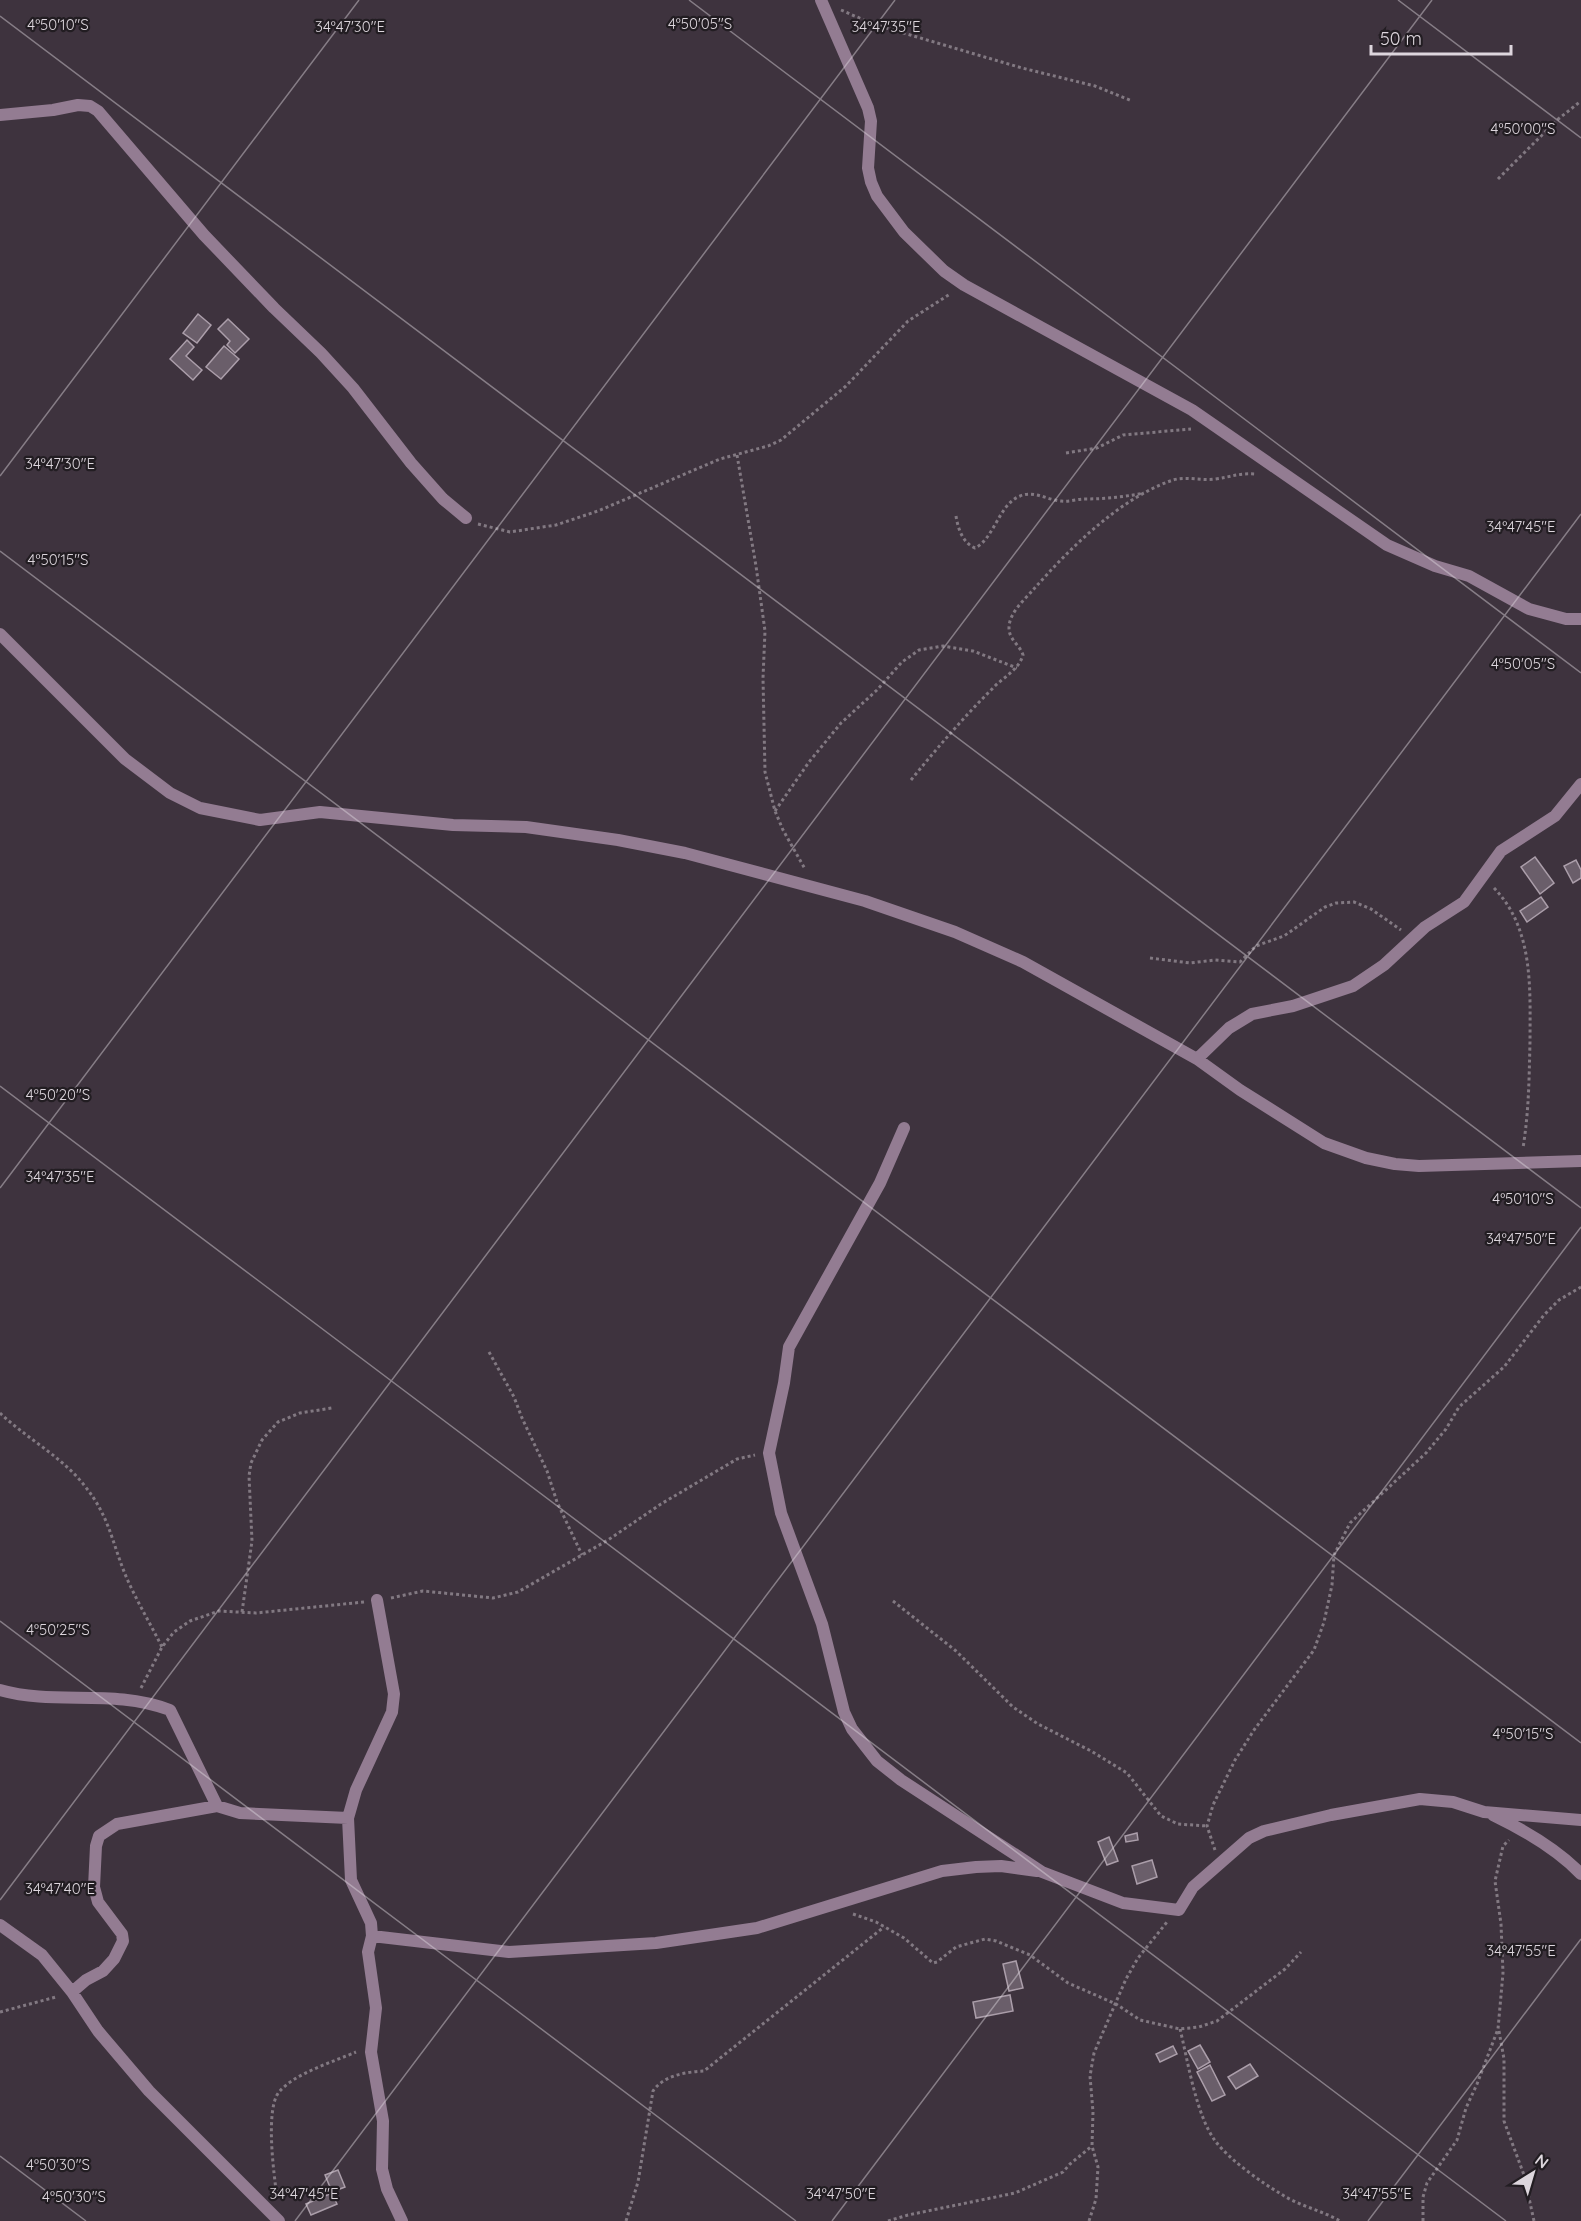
<svg xmlns="http://www.w3.org/2000/svg" width="1581" height="2221" font-family="Quicksand,sans-serif">
<rect width="100%" height="100%" fill="#3e333e"/>
<path fill="#6a5e6a" stroke="#ab9eaa" stroke-width="1.5" d="M198,314l13,11 -14,18 -14,-10z
M228,319l21,20 -14,14 -8,-8 3,-4 -12,-12z
M187,340l7,7 -8,9 16,14 -9,10 -23,-21z
M224,346l15,13 -18,20 -15,-12z
M1535,857l19,26 -14,11 -19,-27z
M1576,860l5,10v8l-8,5 -9,-17z
M1541,897l7,10 -21,15 -7,-11z
M1137,1833l1,7 -12,2 -1,-6z
M1109,1837l9,24 -11,4 -9,-23z
M1152,1860l5,17 -20,7 -5,-18z
M1016,1961l7,27 -14,3 -6,-27z
M1010,1995l3,16 -37,7 -3,-16z
M1200,2045l10,17 -12,7 -10,-18z
M1173,2046l4,8 -17,8 -4,-8z
M1250,2064l8,12 -22,13 -8,-12z
M1210,2065l15,30 -13,6 -15,-29z
M338,2170l7,17 -13,5 -7,-17z
M332,2193l5,11 -26,11 -5,-11z"/>
<g fill="none" stroke-linecap="round" stroke-linejoin="round">
<path stroke="#827982" stroke-width="3" stroke-dasharray="3 3" stroke-linecap="butt" d="M841,10l32,14 149,44 73,18 37,15
M1498,179l59,-59 24,-19
M1066,453l31,-5 26,-13 68,-6
M737,455l19,111 9,65 -2,47 2,94 10,39 8,19 22,39
M956,516c2,13 7,27 19,32 19,-9 24,-44 45,-52 14,-6 27,4 41,5 8,1 16,-2 23,-2 22,0 39,-2 60,-6
M478,524l32,8 46,-7 42,-14 122,-52 48,-13 13,-6 65,-54 62,-65 42,-27
M911,780c26,-32 52,-62 81,-91 11,-12 26,-18 31,-34 -3,-10 -14,-15 -14,-27 0,-15 15,-28 24,-38 37,-42 87,-92 140,-110 14,-4 28,1 42,-1 16,-2 23,-6 40,-5
M775,811l34,-49 32,-39 36,-33 25,-28 17,-12 24,-4 30,5 44,17
M1494,888c40,41 36,101 36,154 -1,38 -1,68 -7,106
M1150,958l40,5 25,-3 25,2 16,-16 28,-10 41,-29 11,-4 18,-1 17,7 30,21
M489,1352l25,45 8,21 25,53 10,31 25,53
M0,1413c26,25 61,43 84,72 27,33 28,60 44,96 10,22 23,44 34,66
M391,1598l32,-7 70,7 25,-6 90,-52 53,-36 76,-45 18,-4
M893,1601l63,50 57,56 25,17 53,27 36,22 34,43 17,8 29,2
M242,1612l10,-71 -3,-65 2,-13 11,-23 16,-18 22,-9 32,-5
M141,1688l21,-41 12,-15 16,-11 29,-10 37,2 108,-11
M1215,1850l-8,-24 6,-21 22,-45 19,-30 60,-80 10,-28 8,-37 2,-30 16,-32 76,-70 20,-24 13,-22 45,-40 40,-52 15,-15 22,-13
M853,1914l23,8 28,16 29,25 4,-1 19,-15 29,-8 11,2 34,14 38,28 48,21 24,16 40,9 19,-2 18,-6 68,-52 16,-17
M0,2012l56,-15
M1180,2029c8,32 16,87 36,113 15,19 45,40 65,52 18,12 40,16 59,27
M1499,2031l5,28v62l20,54 10,46
M277,2197c-3,-22 -12,-88 2,-105 16,-19 54,-30 77,-40
M626,2221l12,-39 15,-91c11,-16 33,-19 51,-20l180,-144
M888,2221l20,-6 107,-22 48,-21 7,-8 22,-18
M1089,2221l7,-22 2,-32 -6,-21 1,-34 -3,-36 4,-23 32,-74 12,-21 29,-36
M1423,2221v-24l4,-14 30,-43 9,-32 11,-24 21,-55 5,-56 -2,-49 -6,-43 8,-35 6,-6"/>
<path stroke="#937c92" stroke-width="12" d="M821,0l47,108 3,13 -3,47 3,14 6,14 27,36 40,39 20,14 228,125 195,135 48,21 34,10 60,33 37,10h15
M0,115l53,-5 25,-5 12,1 8,5 106,124 70,73 47,45 32,35 58,75 32,36 23,19
M0,634l125,125 45,34 30,15 60,12 60,-8 133,13 73,2 92,13 67,13 180,48 90,31 68,30 174,97 43,31 84,53 42,15 29,6 24,2 162,-5
M1197,1059l32,-31 23,-14 41,-8 60,-20 31,-21 41,-38 39,-25 37,-51 54,-35 26,-32
M904,1128l-24,55 -91,164 -5,36 -15,70 12,60 41,111 22,88 8,17 25,32 24,19 141,92 81,31 56,7 14,-23 56,-49 15,-7 67,-16 89,-16 33,3 31,10 97,8
M377,1600l17,94 -2,18 -36,78 -8,28 3,62 20,43 1,13 -4,16 8,56 -5,44 12,69 -1,48 5,20 15,32
M0,1690c56,16 112,-2 170,20l47,96
M1493,1815c31,15 64,34 88,59
M0,1925l42,30 30,37 26,39 51,60 130,130
M372,1936l137,16 147,-9 101,-15 185,-57 34,-4 25,-1 36,5
M72,1992l14,-12 17,-9 11,-12 9,-18 -1,-7 -24,-32 -4,-15 2,-41 3,-10 18,-12 100,-18 23,7 108,5"/>
</g>
<path fill="none" stroke="#ddd6dd" stroke-width="1.5" stroke-opacity="0.45" d="M689,0l892,673M1398,0l183,138M0,16l1581,1192M0,476l359,-476M0,551l1581,1192M0,1086l1506,1135M0,1188l895,-1188M0,1621l796,600M0,1900l1432,-1900M0,2156l86,65M295,2221l1286,-1707M832,2221l749,-994M1368,2221l213,-282"/>
<g font-size="15" text-anchor="middle" fill="#ddd6dd" stroke="#221d22" stroke-width="4.5" stroke-linejoin="round" paint-order="stroke">
<text x="700" y="29">4°50'05"S</text>
<text x="58" y="30">4°50'10"S</text>
<text x="350" y="32">34°47'30"E</text>
<text x="886" y="32">34°47'35"E</text>
<text x="1523" y="134">4°50'00"S</text>
<text x="60" y="469">34°47'30"E</text>
<text x="1521" y="532">34°47'45"E</text>
<text x="58" y="565">4°50'15"S</text>
<text x="1523" y="669">4°50'05"S</text>
<text x="58" y="1100">4°50'20"S</text>
<text x="60" y="1182">34°47'35"E</text>
<text x="1523" y="1204">4°50'10"S</text>
<text x="1521" y="1244">34°47'50"E</text>
<text x="58" y="1635">4°50'25"S</text>
<text x="1523" y="1739">4°50'15"S</text>
<text x="60" y="1894">34°47'40"E</text>
<text x="1521" y="1956">34°47'55"E</text>
<text x="58" y="2170">4°50'30"S</text>
<text x="304" y="2199">34°47'45"E</text>
<text x="841" y="2199">34°47'50"E</text>
<text x="1377" y="2199">34°47'55"E</text>
<text x="74" y="2202">4°50'30"S</text>
</g>
<g transform="translate(1533 2173) rotate(37)" stroke="#221d22" stroke-width="4.5" paint-order="stroke">
<path d="M0-4.5L10 22L0 15L-10 22Z" fill="#ddd6dd"/>
<text y="-9" font-size="16" font-weight="bold" text-anchor="middle" fill="#ddd6dd">N</text>
</g>
<path d="M1371 45v9h140v-9" fill="none" stroke="#ddd6dd" stroke-width="3"/>
<text x="1380" y="45" font-size="18" fill="#ddd6dd" stroke="#221d22" stroke-width="4.5" paint-order="stroke">50 m</text>
</svg>
